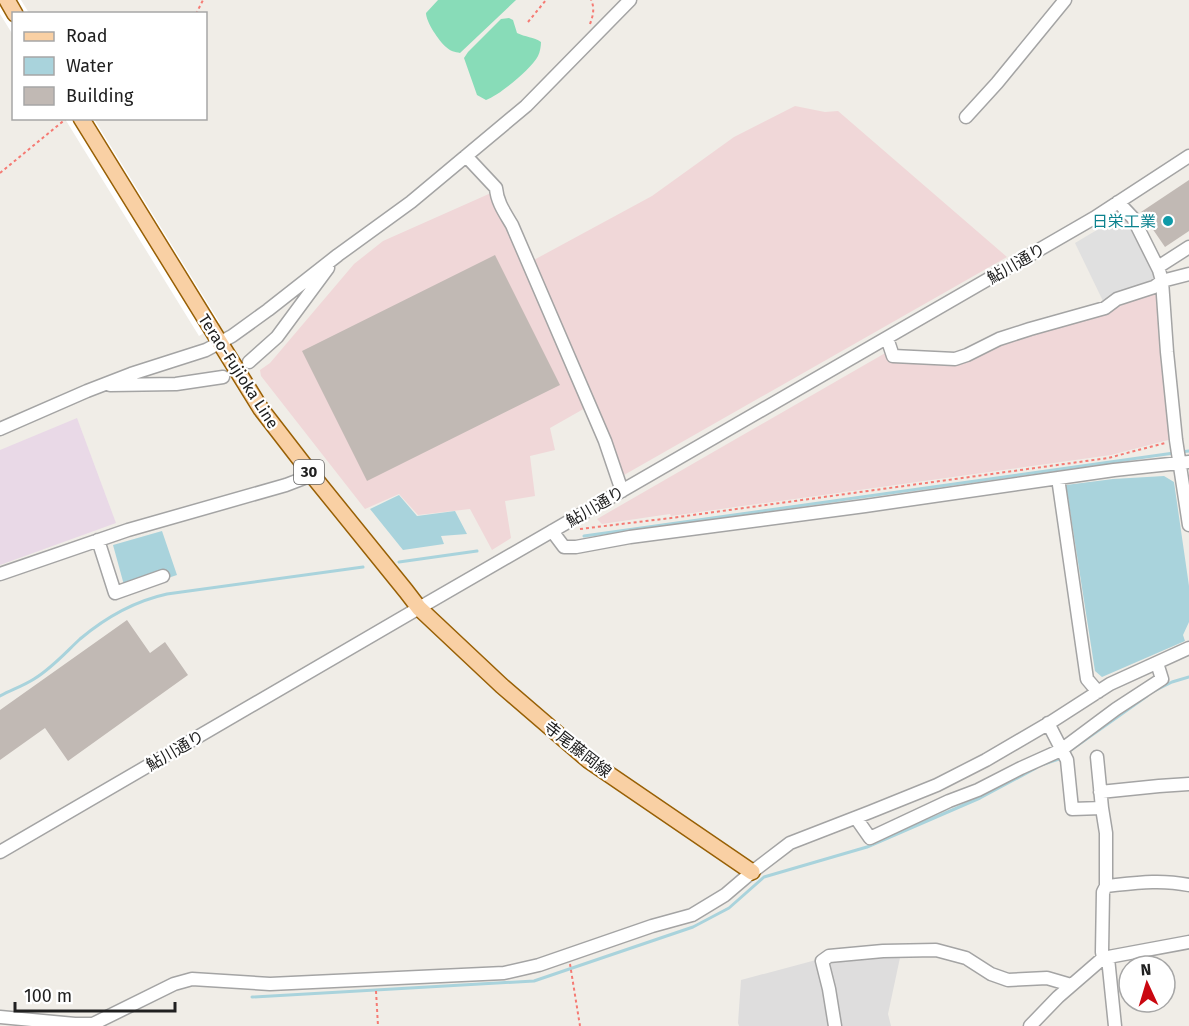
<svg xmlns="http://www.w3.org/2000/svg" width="1189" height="1026" font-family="'Fira Sans','Noto Sans JP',sans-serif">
<rect width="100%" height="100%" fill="#f0ede7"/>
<path fill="#dedddd" d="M901,953l-13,61 3,12h-152l-1,-3 3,-43 75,-20z"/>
<path fill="#f0d7d8" d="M795,106l30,6 13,-1 169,146 -383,218 -92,-214 120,-65 82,-59z
M491,193l20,37 76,177 -37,21 5,22 -25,6 5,40 -30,5 6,37 -19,12 -22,-41 -52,6 -19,-21 -34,15 -104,-133 -1,-6 10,-7 84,-99 29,-23z
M1150,292l6,1 5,72 11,74 -61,16 -440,61 -1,-2 -68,10 -5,-5 290,-167 66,10 49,-19 106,-31z"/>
<path fill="#e9d9e7" d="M77,418l39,105 -116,42v-115z"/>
<path fill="#88dcb8" d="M438,0h78l-56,53c-5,-1 -10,-2 -14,-6 -7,-6 -20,-25 -20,-34z
M509,18l4,2 4,13c8,4 17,4 24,9 0,4 -1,10 -3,14 -7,13 -38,39 -52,44l-9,-5 -13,-37 4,-6 33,-33z"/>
<path fill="#e0e0e0" d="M1117,218l9,2 29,52 -1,9 -51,20 -28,-58z"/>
<path fill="#a9d3dc" d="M1164,476l10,6 15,104v36l-6,13 2,6 -83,36 -7,-6 -29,-186 47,-6z
M399,495l18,21 38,-5 12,23 -26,2 3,8 -41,6 -33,-41z
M162,531l15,44 -9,3 -44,7 -11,-40z"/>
<path fill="#fff" d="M0,0h21l8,13 -15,1 -1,21 -13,-21z
M65,119h29l126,204 -21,13z"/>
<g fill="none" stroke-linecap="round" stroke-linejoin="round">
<path stroke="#a9d3dc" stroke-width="3" d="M1180,452l9,-1
M584,536l590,-83
M399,562l78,-11
M1152,692l20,-10 17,-5
M0,696c11,-6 23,-10 34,-17 18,-11 31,-26 46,-40 25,-21 55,-38 87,-45l196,-27
M1068,752l79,-56
M1044,764l15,-5
M252,997l282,-16 159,-54 36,-19 35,-31 103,-30 113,-49 56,-30"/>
</g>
<path fill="#c1b9b4" d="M1189,180v51l-24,16 -24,-35z
M495,255l65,130 -193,96 -65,-130z
M127,620l23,33 15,-11 23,33 -120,86 -23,-33 -45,32v-50z"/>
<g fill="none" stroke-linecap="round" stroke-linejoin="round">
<defs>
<path id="minor" d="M966,117l31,-34 68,-83
M466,156l30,32c1,14 9,25 16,37l93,216 17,50
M1118,202l15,16 26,52 3,11 5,71 9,88 13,85
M1158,267l31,-20
M887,338l6,18 62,3 12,-4 32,-16 31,-10 75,-21 12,-9 37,-12 8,-6 27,-7
M249,362l28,-25 51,-69
M110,385l66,-1 47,-7
M0,429l87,-38 44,-17 75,-24 26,-14 36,-26 70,-55 73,-53 115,-96 104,-106
M1058,478l29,201 11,13
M552,531l12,16h12l54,-10 235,-31 249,-36 75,-8
M98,540l17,53 48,-17
M0,574l128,-44 158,-45 26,-10
M1048,723l19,37 5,49 30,-1
M1097,757l5,51 4,25v53l-3,6 -1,60 1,6
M1100,792l59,-6 30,-2
M856,818l14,20 79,-37 29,-11 43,-22 40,-18 55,-41 46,-30 -5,-16
M0,852l419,-244 675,-390 95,-62
M1106,886c29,-3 54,-7 83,-1
M1108,958l7,68
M0,1017l75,7h18l81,-40 18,-5 78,5 234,-11 35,-8 113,-39 40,-11 33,-20 27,-23 38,-29 80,-31 67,-27 49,-25 65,-38 59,-38 79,-36
M835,1026l-6,-37 -7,-28 7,-5 54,-5 53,-1 30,8 25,16 17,6 39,-2 24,7
M1030,1026l28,-29 45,-39 86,-16"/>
<path id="major" d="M7,0l8,14
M81,118l180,291 51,66 94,116 13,17 83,78 86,74 164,112"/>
</defs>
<use href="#minor" stroke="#a4a4a4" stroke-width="15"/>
<use href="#major" stroke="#986005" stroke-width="18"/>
<path stroke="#f57a73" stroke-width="2" stroke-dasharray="3 3" stroke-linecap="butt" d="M196,14l7,-14
M528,22l18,-22
M590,24c3,-8 5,-16 1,-24
M0,173l67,-55
M580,529l91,-11 437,-60 57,-15
M570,964l10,62
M376,991l2,35"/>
<use href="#minor" stroke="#fff" stroke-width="12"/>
<use href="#major" stroke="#f9d0a4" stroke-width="15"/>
</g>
<circle fill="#0f9aa8" stroke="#fff" stroke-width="2" cx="1168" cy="221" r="6"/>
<g text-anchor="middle" stroke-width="4.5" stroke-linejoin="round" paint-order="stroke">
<rect fill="#fff" stroke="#636363" stroke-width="1.5" x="294" y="460" width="30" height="24" rx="4.5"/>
<g font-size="15" font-weight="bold" fill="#202020">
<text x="309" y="477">30</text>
</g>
<g font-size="16" fill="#0d838f" stroke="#fff" text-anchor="end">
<text x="1156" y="227">日栄工業</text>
</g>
<g font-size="16" fill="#202020" stroke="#fff">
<text transform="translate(1016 263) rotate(-30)" y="6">鮎川通り</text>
<text transform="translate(239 371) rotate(57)" y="6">Terao-Fujioka Line</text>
<text transform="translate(595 506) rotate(-30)" y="6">鮎川通り</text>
<text transform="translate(578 749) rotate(38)" y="6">寺尾藤岡線</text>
<text transform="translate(175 750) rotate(-30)" y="6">鮎川通り</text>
</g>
</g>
<rect x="12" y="12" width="195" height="108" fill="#ffffff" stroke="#a6a6a6" stroke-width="1.5"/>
<rect x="24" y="32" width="30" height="9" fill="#f9d0a4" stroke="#a6a6a6" stroke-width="1.5"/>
<text x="66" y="42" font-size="18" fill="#202020">Road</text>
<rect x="24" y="57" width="30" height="18" fill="#a9d3dc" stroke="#a6a6a6" stroke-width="1.5"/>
<text x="66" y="72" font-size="18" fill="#202020">Water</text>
<rect x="24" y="87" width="30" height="18" fill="#c1b9b4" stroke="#a6a6a6" stroke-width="1.5"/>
<text x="66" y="102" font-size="18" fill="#202020">Building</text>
<g transform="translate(1147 984) rotate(356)"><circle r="28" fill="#ffffff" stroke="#a6a6a6" stroke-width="1.5"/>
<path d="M0-4.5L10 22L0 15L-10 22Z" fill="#ca0710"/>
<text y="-9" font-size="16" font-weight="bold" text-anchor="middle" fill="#202020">N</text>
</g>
<path d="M15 1002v9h160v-9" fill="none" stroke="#202020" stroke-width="3"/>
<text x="24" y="1002" font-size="18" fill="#202020" stroke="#ffffff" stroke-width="4.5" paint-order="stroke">100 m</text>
</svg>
